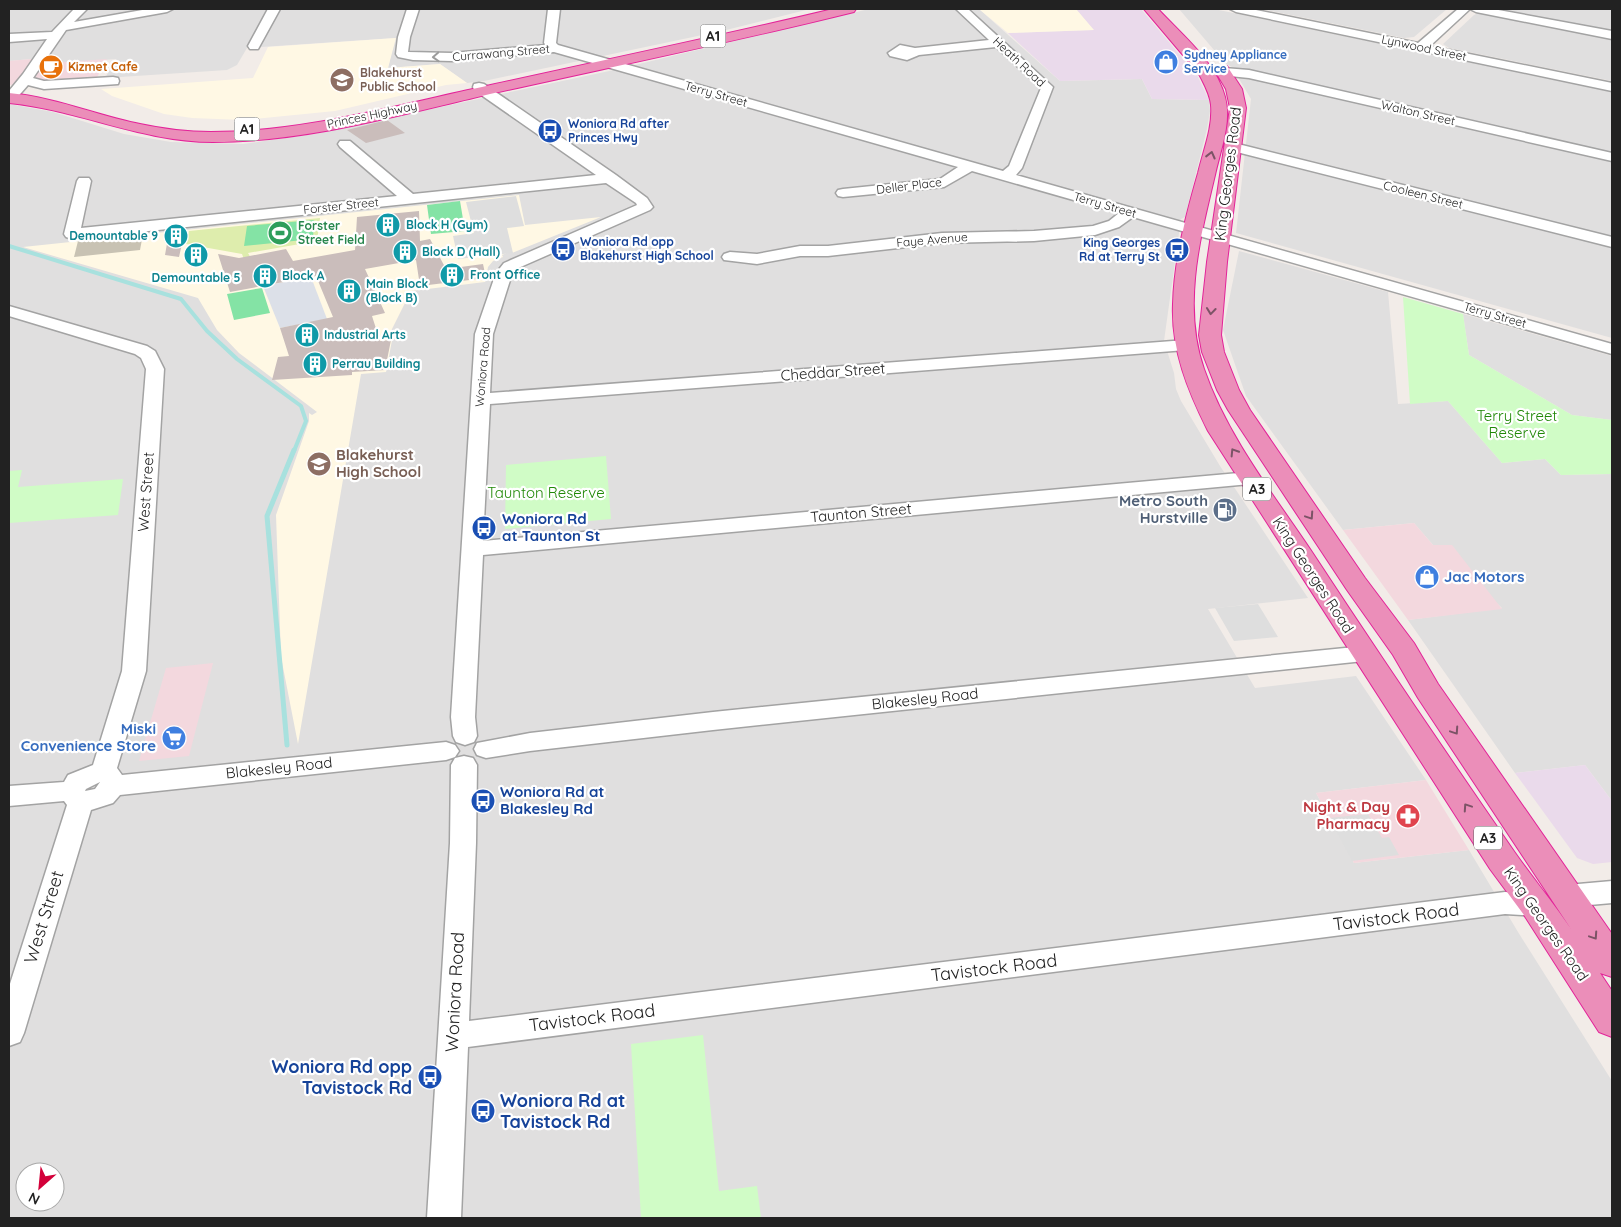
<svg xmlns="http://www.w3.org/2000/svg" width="1621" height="1227" font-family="Quicksand,sans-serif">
<rect width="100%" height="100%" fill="#f2ece8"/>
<path fill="#e0dfdf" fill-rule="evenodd" d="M9,9h801l-84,21 -242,51 -17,2 -27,-19 -52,4 7,-30 -148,10 -10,17 -10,5 -122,8 11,-19 -66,5 4,-7 -45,4z
M869,9h110l81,72 82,-2 10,20 57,1 1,11 -3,18 -22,88 -4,2 -17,122 10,32 2,16 5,12 39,65 88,132 -100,11 47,79 101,-12 70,104 -110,13 38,70 115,-13 49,82 94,149v137h-1603v-1114l44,8 71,22 47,8 72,2 71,-10 300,-64zM25,1172h30v30h-30z
M1179,9h35l398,83v246l-376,-105 15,-134 -19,-32 -6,-3z
M1261,9h186l-33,28 -10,1z
M1494,9h118v22z
M1478,13l134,26v42l-163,-33 -6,-4 31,-29z
M1239,251l149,41 10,112 50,-3 54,62 43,-4 16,16 51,-1v327l-27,-36 -70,8 -107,-153 94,-12 -69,-63 -19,-22 -71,7 -97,-134 -23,-66z
M1463,314l149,42v64l-40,-5 -103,-60z"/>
<path fill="#f3d8de" d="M54,57l-3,6 56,-4 -11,20 -87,6v-24z
M1414,523l19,22h19l50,64 -94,11 -65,-90z
M213,663l-24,93 -50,5 27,-93z
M1426,780l43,70 -115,13 -38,-70z"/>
<path fill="#eadaeb" d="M1076,9h65l56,66 12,25 -57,-1 -10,-20 -82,2 -52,-48 85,-3z
M1585,765l27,36v61l-19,2 -16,-6 -62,-85z"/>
<path fill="#fff8e4" d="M979,9h97l18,21 -86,3z
M396,38l-8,30 52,-4 27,19 -21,2 -111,26 -92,9 -51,-2 -28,-4 -52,-18 -11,-7 152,-11 15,-31z
M519,195l6,30 76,-8 -89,36 -3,-1 -7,3 1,2 -10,4 -5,6 -3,15 -74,9 -22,44h4l-7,37 -25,2 -63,370 -17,-87 -5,-142 33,-94v-8l3,2 5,-3 -78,-59 -22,-23 -19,-32 -175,-51z"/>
<path fill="#c8c2b3" d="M143,234l-3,16 -66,7 4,-16z"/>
<path fill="#deedad" d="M320,218l-3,23 -69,12 4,7 -7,2 -3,-8 -56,-10 3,-13z"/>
<path fill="#d0fcc6" d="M1403,297l60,17 6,41 103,60 40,5v54l-51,1 -16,-16 -43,4 -54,-62 -38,3z
M606,456l5,63 -106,10 1,-64z
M22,470l-4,17 105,-8 -5,36 -109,8v-52z
M703,1035l16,156 38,-5 4,32h-120l-10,-174z"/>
<path fill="#84e3a5" d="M460,201l5,30 -34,3 -4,-29z
M314,220l-1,19 -69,7 3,-20z
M262,288l8,25 -36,7 -7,-26z"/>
<path fill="#dedede" d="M516,196l8,30 -17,2 6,25 -55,6 -5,-23 21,-3 -8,-31z
M1258,604l20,33 -44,4 -19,-33z
M1368,814l14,24 7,-1 10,18 -47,6 -23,-43z"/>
<path fill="#dce0e8" d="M311,277l16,42 -47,9 -17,-42z"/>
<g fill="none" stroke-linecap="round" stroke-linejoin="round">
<path stroke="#a8e1de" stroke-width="4" d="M9,246l172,53 26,32 30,28 64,47 5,15 -12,30"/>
<path stroke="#a8e1de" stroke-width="5" d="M287,745l-20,-229 27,-66"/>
</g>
<path fill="#cabdbb" d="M387,120l18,13 -39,10 -19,-13z
M419,211l1,30 10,-2 16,30 37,-5 3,14 -66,8 -4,-26 -51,9 20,44 -13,3 8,25 11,-1 -6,30 -33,2v3l-80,5 6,-23 11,-1 -9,-28 53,-11 -17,-41 -86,16 -12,-38 21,4 47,-9 7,12 62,-11 2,-33z
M185,231l-6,26 -14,-2 4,-23z"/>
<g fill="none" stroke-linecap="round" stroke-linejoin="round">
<defs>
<path id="minor" d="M74,9h13l-13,13 74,-13h25l-6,3 -101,18 -33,48 11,3 69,-4 5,1 1,3 -1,3 -74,5 -16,-4 -14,16 -5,1v-11l14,-17 24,-35 -38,3v-8l43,-2z
M268,9h12l-22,40h-8l-2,-3z
M407,9h12l-9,28 -2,15 44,1 94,-8 -2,-2 4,-34h12l-4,34 2,2 445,126 6,-5 32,-78 -45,-41 -77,8 -12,5 -17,-4 -2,-3 12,-8 15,3 74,-8 -33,-31h12l85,78 -31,81 -6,7 596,169v10l-479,-137 -14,10 -24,8 -61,6 -92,2 -114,13h-28l-43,8 -33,-4 -2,-3 2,-3 6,-2 27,2 43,-8h28l114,-13 92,-2 59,-5 16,-5 10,-8 -147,-42 -28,16 -101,10 -5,-1 -2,-3 2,-3 5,-1 97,-10 18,-12 -404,-115 -102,9 -39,-1 -15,-3 -2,-3 2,-17z
M1230,9h21l167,34 40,-34h35l119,22v8l-136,-27 -6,-3 -40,37 182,37v8l-376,-79z
M1224,68l25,2 363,83v8l-363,-83 -29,-3 -2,-3z
M479,83l5,1 132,91 31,23 6,9 -3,3 -134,59 -4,5 -19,60 -3,59 696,-53 6,1 3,4 -3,4 -6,1 -696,54 -7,137 767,-69 7,2 3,4 -3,4 -7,2 -767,71 -8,162 2,19 -3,6 -9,3 -9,-3 -3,-6 -2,-19 24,-383 21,-61 8,-10 133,-58 -1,-2 -30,-20 -534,56 -6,-2 -2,-3 13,-53 2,-3h10l2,3 -10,47 316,-32 -57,-49 -2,-3 2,-3h10l63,53 183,-19 -122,-85 -1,-3 1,-3z
M1234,143l378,94v10l-383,-97 -2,-3 2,-3z
M9,306l138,40 8,5 9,18 -18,302 -29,97 5,7 324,-33 9,3 4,6 -4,6 -9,3 -326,35 -7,8 -22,7 -67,223 -4,9 -11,4v-59l58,-182 -3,-4 -55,5v-20l55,-4 4,-7 25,-10 29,-94 24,-302 -5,-11 -6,-4 -126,-38zM100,782l-5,7 -10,2 1,-2z
M1365,646l8,2 4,6 -4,6 -660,70 -183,21 -44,7 -9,-3 -3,-6 3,-6 53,-10 183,-21z
M464,756l9,2 4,7 -1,78 -7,178 1036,-129 31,2 10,3 4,8 -4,8 -10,3 -31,-2 -1037,133 -7,171h-34l23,-375 1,-78 4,-7z
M1612,881v22l-45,4 -10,-3 -4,-8 4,-8 10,-3z"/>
<path id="highway" d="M833,9h23l-2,3c-121,30 -243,55 -364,82 -91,21 -183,48 -277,48 -72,0 -134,-32 -204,-39v-10c45,4 87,22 131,31 23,5 48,8 71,8 92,0 182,-26 271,-45 117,-26 234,-50 351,-78z
M1144,9h14c24,26 58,53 67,88 7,26 -5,54 -10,78 -15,63 -33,131 -11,194 23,67 69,125 108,183 65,99 132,198 199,295 19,28 41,54 60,82l-153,-231 -25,-43 -46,-65 -119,-180 -11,-20 -15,-38 -3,-17 8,-73 23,-154 -4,-19 -12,-20 3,-3h10l15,23 4,19 -19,154 -6,73 3,17 15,38 11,20 115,168 49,65 24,41 174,250v43l-12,-4 12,18v46l-13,-5 -75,-117 -34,-46 -282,-438c-20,-40 -37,-81 -35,-127 1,-44 13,-89 25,-131 5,-22 15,-45 13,-68 -1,-11 -7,-21 -12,-31z"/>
</defs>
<use href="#minor" stroke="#a3a3a3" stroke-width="3"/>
<use href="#highway" stroke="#e32399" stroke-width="2"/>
<use href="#minor" fill="#fff" fill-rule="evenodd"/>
<use href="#highway" fill="#eb8eb9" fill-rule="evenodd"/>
</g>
<defs><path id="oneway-chevron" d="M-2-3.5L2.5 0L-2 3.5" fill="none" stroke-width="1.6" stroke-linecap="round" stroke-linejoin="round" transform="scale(1.25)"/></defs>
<use stroke="#9c9c9c" href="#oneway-chevron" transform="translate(436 57) rotate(177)"/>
<g stroke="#7c5366">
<use href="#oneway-chevron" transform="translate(1211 155) rotate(-76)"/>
<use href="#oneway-chevron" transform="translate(1211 311) rotate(96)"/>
<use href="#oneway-chevron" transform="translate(1234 452) rotate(-122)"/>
<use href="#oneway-chevron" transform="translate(1310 516) rotate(56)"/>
<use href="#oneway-chevron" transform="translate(1455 731) rotate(56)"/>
<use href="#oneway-chevron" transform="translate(1467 807) rotate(-124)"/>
<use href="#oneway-chevron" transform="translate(1594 936) rotate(56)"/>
</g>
<defs>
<symbol id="shop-disc" viewBox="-11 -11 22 22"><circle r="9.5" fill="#3f7fe0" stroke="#fff"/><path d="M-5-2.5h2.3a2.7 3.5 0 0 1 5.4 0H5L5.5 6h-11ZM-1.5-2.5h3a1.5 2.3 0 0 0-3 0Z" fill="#fff"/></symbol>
<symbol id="cafe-disc" viewBox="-11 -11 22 22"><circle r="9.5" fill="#e8710a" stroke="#fff"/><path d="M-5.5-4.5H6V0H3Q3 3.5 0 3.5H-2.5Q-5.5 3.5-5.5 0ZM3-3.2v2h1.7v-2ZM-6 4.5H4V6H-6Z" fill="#fff"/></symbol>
<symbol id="school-disc" viewBox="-11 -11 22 22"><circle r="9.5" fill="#8d6e63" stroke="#fff"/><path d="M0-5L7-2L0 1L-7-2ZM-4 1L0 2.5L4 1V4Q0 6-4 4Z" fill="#fff"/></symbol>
<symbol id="bus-disc" viewBox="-11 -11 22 22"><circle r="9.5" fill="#1a4fb4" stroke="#fff"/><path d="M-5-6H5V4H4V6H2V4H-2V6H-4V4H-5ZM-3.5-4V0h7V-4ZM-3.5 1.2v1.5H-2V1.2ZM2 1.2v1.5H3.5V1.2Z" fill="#fff"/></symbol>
<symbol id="building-disc" viewBox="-11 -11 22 22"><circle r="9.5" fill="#0f9aa8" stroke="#fff"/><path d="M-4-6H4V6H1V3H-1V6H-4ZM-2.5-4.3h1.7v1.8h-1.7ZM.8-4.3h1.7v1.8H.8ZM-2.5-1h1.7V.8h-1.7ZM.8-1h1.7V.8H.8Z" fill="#fff"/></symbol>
<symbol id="stadium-disc" viewBox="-11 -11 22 22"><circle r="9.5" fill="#2e9e5b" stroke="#fff"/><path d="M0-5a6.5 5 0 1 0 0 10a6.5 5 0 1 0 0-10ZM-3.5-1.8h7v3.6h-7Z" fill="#fff"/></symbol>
<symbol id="fuel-disc" viewBox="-11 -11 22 22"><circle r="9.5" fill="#5c6f8a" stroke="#fff"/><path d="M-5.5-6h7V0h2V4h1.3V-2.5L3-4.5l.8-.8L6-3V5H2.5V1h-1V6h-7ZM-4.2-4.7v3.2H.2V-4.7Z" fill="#fff"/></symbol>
<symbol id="supermarket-disc" viewBox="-11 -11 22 22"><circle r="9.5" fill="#3f7fe0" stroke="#fff"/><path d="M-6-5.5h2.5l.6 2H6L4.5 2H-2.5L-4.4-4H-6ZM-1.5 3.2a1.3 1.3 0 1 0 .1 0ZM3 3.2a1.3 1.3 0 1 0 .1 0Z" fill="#fff"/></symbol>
<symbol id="pharmacy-disc" viewBox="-11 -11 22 22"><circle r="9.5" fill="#e0444e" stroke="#fff"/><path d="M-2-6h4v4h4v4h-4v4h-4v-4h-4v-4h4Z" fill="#fff"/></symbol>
</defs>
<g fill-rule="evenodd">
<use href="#shop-disc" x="1152" y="48" width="28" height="28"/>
<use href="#cafe-disc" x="37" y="53" width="28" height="28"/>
<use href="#school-disc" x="328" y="66" width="28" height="28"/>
<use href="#bus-disc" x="536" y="117" width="28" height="28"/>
<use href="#building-disc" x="374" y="211" width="28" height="28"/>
<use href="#stadium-disc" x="266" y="219" width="28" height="28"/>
<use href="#building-disc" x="162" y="222" width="28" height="28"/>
<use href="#bus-disc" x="549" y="235" width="28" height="28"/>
<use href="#bus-disc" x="1163" y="236" width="28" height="28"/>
<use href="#building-disc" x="391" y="238" width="28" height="28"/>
<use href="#building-disc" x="182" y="241" width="28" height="28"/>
<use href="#building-disc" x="438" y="261" width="28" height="28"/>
<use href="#building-disc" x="251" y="262" width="28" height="28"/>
<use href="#building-disc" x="335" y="277" width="28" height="28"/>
<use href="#building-disc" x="293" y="321" width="28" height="28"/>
<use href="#building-disc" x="301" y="350" width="28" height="28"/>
<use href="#school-disc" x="305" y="450" width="28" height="28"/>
<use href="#fuel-disc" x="1211" y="496" width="28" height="28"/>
<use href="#bus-disc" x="470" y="514" width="28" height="28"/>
<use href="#shop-disc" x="1413" y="563" width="28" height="28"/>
<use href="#supermarket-disc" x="160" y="724" width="28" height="28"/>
<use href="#bus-disc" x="469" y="787" width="28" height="28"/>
<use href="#pharmacy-disc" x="1394" y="802" width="28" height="28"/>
<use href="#bus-disc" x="416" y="1063" width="28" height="28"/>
<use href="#bus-disc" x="469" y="1097" width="28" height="28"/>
</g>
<g text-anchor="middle" stroke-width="4.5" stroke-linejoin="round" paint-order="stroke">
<g font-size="12" fill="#222" stroke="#fff">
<text transform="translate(1424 48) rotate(12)" y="4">Lynwood Street</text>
<text transform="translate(501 53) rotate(-5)" y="4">Currawang Street</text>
<text transform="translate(1019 62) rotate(43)" y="4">Heath Road</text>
<text transform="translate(716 94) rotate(16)" y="4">Terry Street</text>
<text transform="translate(1418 113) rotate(13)" y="4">Walton Street</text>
<text transform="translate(372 115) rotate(-12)" y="4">Princes Highway</text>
<text transform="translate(909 186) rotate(-7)" y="4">Deller Place</text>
<text transform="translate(1423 195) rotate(14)" y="4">Cooleen Street</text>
<text transform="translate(1105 205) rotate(16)" y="4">Terry Street</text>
<text transform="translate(341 206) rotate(-6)" y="4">Forster Street</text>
<text transform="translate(932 240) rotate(-5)" y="4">Faye Avenue</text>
<text transform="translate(1495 315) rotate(16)" y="4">Terry Street</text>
<text transform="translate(483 367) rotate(-85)" y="4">Woniora Road</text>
</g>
<g font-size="12" font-weight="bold" fill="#366cbe" stroke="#fff" text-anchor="start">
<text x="1184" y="59">Sydney Appliance<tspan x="1184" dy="14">Service</tspan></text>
</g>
<g font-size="12" font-weight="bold" fill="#c56008" stroke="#fff" text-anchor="start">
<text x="68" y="71">Kizmet Cafe</text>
</g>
<g font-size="12" font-weight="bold" fill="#785e54" stroke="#fff" text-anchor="start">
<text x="360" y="77">Blakehurst<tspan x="360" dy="14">Public School</tspan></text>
</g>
<g font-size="12" font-weight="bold" fill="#164399" stroke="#fff" text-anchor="start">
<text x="568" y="128">Woniora Rd after<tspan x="568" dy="14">Princes Hwy</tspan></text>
<text x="580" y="246">Woniora Rd opp<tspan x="580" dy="14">Blakehurst High School</tspan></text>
<text x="1160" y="247" text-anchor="end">King Georges<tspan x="1160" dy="14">Rd at Terry St</tspan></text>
</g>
<g font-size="12" font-weight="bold" fill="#0d838f" stroke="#fff" text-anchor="start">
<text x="406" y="229">Block H (Gym)</text>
<text x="158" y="240" text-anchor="end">Demountable 9</text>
<text x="422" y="256">Block D (Hall)</text>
<text x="470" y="279">Front Office</text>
<text x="282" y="280">Block A</text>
<text x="196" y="282" text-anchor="middle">Demountable 5</text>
<text x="366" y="288">Main Block<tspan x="366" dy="14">(Block B)</tspan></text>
<text x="324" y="339">Industrial Arts</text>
<text x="332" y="368">Perrau Building</text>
</g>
<g font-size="12" font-weight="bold" fill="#27864d" stroke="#fff" text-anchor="start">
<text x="298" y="230">Forster<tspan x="298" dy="14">Street Field</tspan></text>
</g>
<g fill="#fff" stroke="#646464" stroke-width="1">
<rect x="700.5" y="24.5" width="25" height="23" rx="4"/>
<rect x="234.5" y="117.5" width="25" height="23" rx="4"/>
<rect x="1243" y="477.5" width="28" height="23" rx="4"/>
<rect x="1474" y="826.5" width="28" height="23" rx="4"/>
</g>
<g font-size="14" font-weight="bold" fill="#222">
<text x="713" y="41">A1</text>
<text x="247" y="134">A1</text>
<text x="1257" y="494">A3</text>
<text x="1488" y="843">A3</text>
</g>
<g font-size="15" fill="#222" stroke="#fff">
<text transform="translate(1228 174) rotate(-83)" y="5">King Georges Road</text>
<text transform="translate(833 372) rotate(-4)" y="5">Cheddar Street</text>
<text transform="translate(146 492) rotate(-86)" y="5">West Street</text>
<text transform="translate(861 513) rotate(-5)" y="5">Taunton Street</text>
<text transform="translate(1313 575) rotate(57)" y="5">King Georges Road</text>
<text transform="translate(925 699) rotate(-6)" y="5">Blakesley Road</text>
<text transform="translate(279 768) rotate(-6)" y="5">Blakesley Road</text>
<text transform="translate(1546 924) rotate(55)" y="5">King Georges Road</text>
</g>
<g font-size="15" fill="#208807" stroke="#fff">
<text x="1517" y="421">Terry Street<tspan x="1517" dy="17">Reserve</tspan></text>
<text x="546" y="498">Taunton Reserve</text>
</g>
<g font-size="15" font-weight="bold" fill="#785e54" stroke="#fff" text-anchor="start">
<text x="336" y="460">Blakehurst<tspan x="336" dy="17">High School</tspan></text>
</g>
<g font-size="15" font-weight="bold" fill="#4e5e75" stroke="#fff" text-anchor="end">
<text x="1208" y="506">Metro South<tspan x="1208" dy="17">Hurstville</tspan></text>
</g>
<g font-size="15" font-weight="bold" fill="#164399" stroke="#fff" text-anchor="start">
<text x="502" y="524">Woniora Rd<tspan x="502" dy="17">at Taunton St</tspan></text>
<text x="500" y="797">Woniora Rd at<tspan x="500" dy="17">Blakesley Rd</tspan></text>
</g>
<g font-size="15" font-weight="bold" fill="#366cbe" stroke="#fff" text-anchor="start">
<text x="1444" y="582">Jac Motors</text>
<text x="156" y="734" text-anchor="end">Miski<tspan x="156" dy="17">Convenience Store</tspan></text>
</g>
<g font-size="15" font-weight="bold" fill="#be3a42" stroke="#fff" text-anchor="end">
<text x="1390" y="812">Night &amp; Day<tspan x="1390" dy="17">Pharmacy</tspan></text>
</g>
<g font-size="18" fill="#222" stroke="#fff">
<text transform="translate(44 917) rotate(-73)" y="6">West Street</text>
<text transform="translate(1396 917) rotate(-7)" y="6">Tavistock Road</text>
<text transform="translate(994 968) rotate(-7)" y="6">Tavistock Road</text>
<text transform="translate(455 992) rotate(-87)" y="6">Woniora Road</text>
<text transform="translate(592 1018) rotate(-7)" y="6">Tavistock Road</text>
</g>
<g font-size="18" font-weight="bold" fill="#164399" stroke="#fff" text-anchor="end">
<text x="412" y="1073">Woniora Rd opp<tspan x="412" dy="21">Tavistock Rd</tspan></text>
<text x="500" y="1107" text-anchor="start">Woniora Rd at<tspan x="500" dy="21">Tavistock Rd</tspan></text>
</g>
</g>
<rect width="1621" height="1227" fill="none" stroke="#222222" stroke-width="20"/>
<g transform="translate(40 1187) rotate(207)"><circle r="24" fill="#ffffff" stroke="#a7a7a7"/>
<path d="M0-4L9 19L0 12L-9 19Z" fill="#d30039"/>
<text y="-8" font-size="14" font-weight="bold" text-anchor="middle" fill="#222222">N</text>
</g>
</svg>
